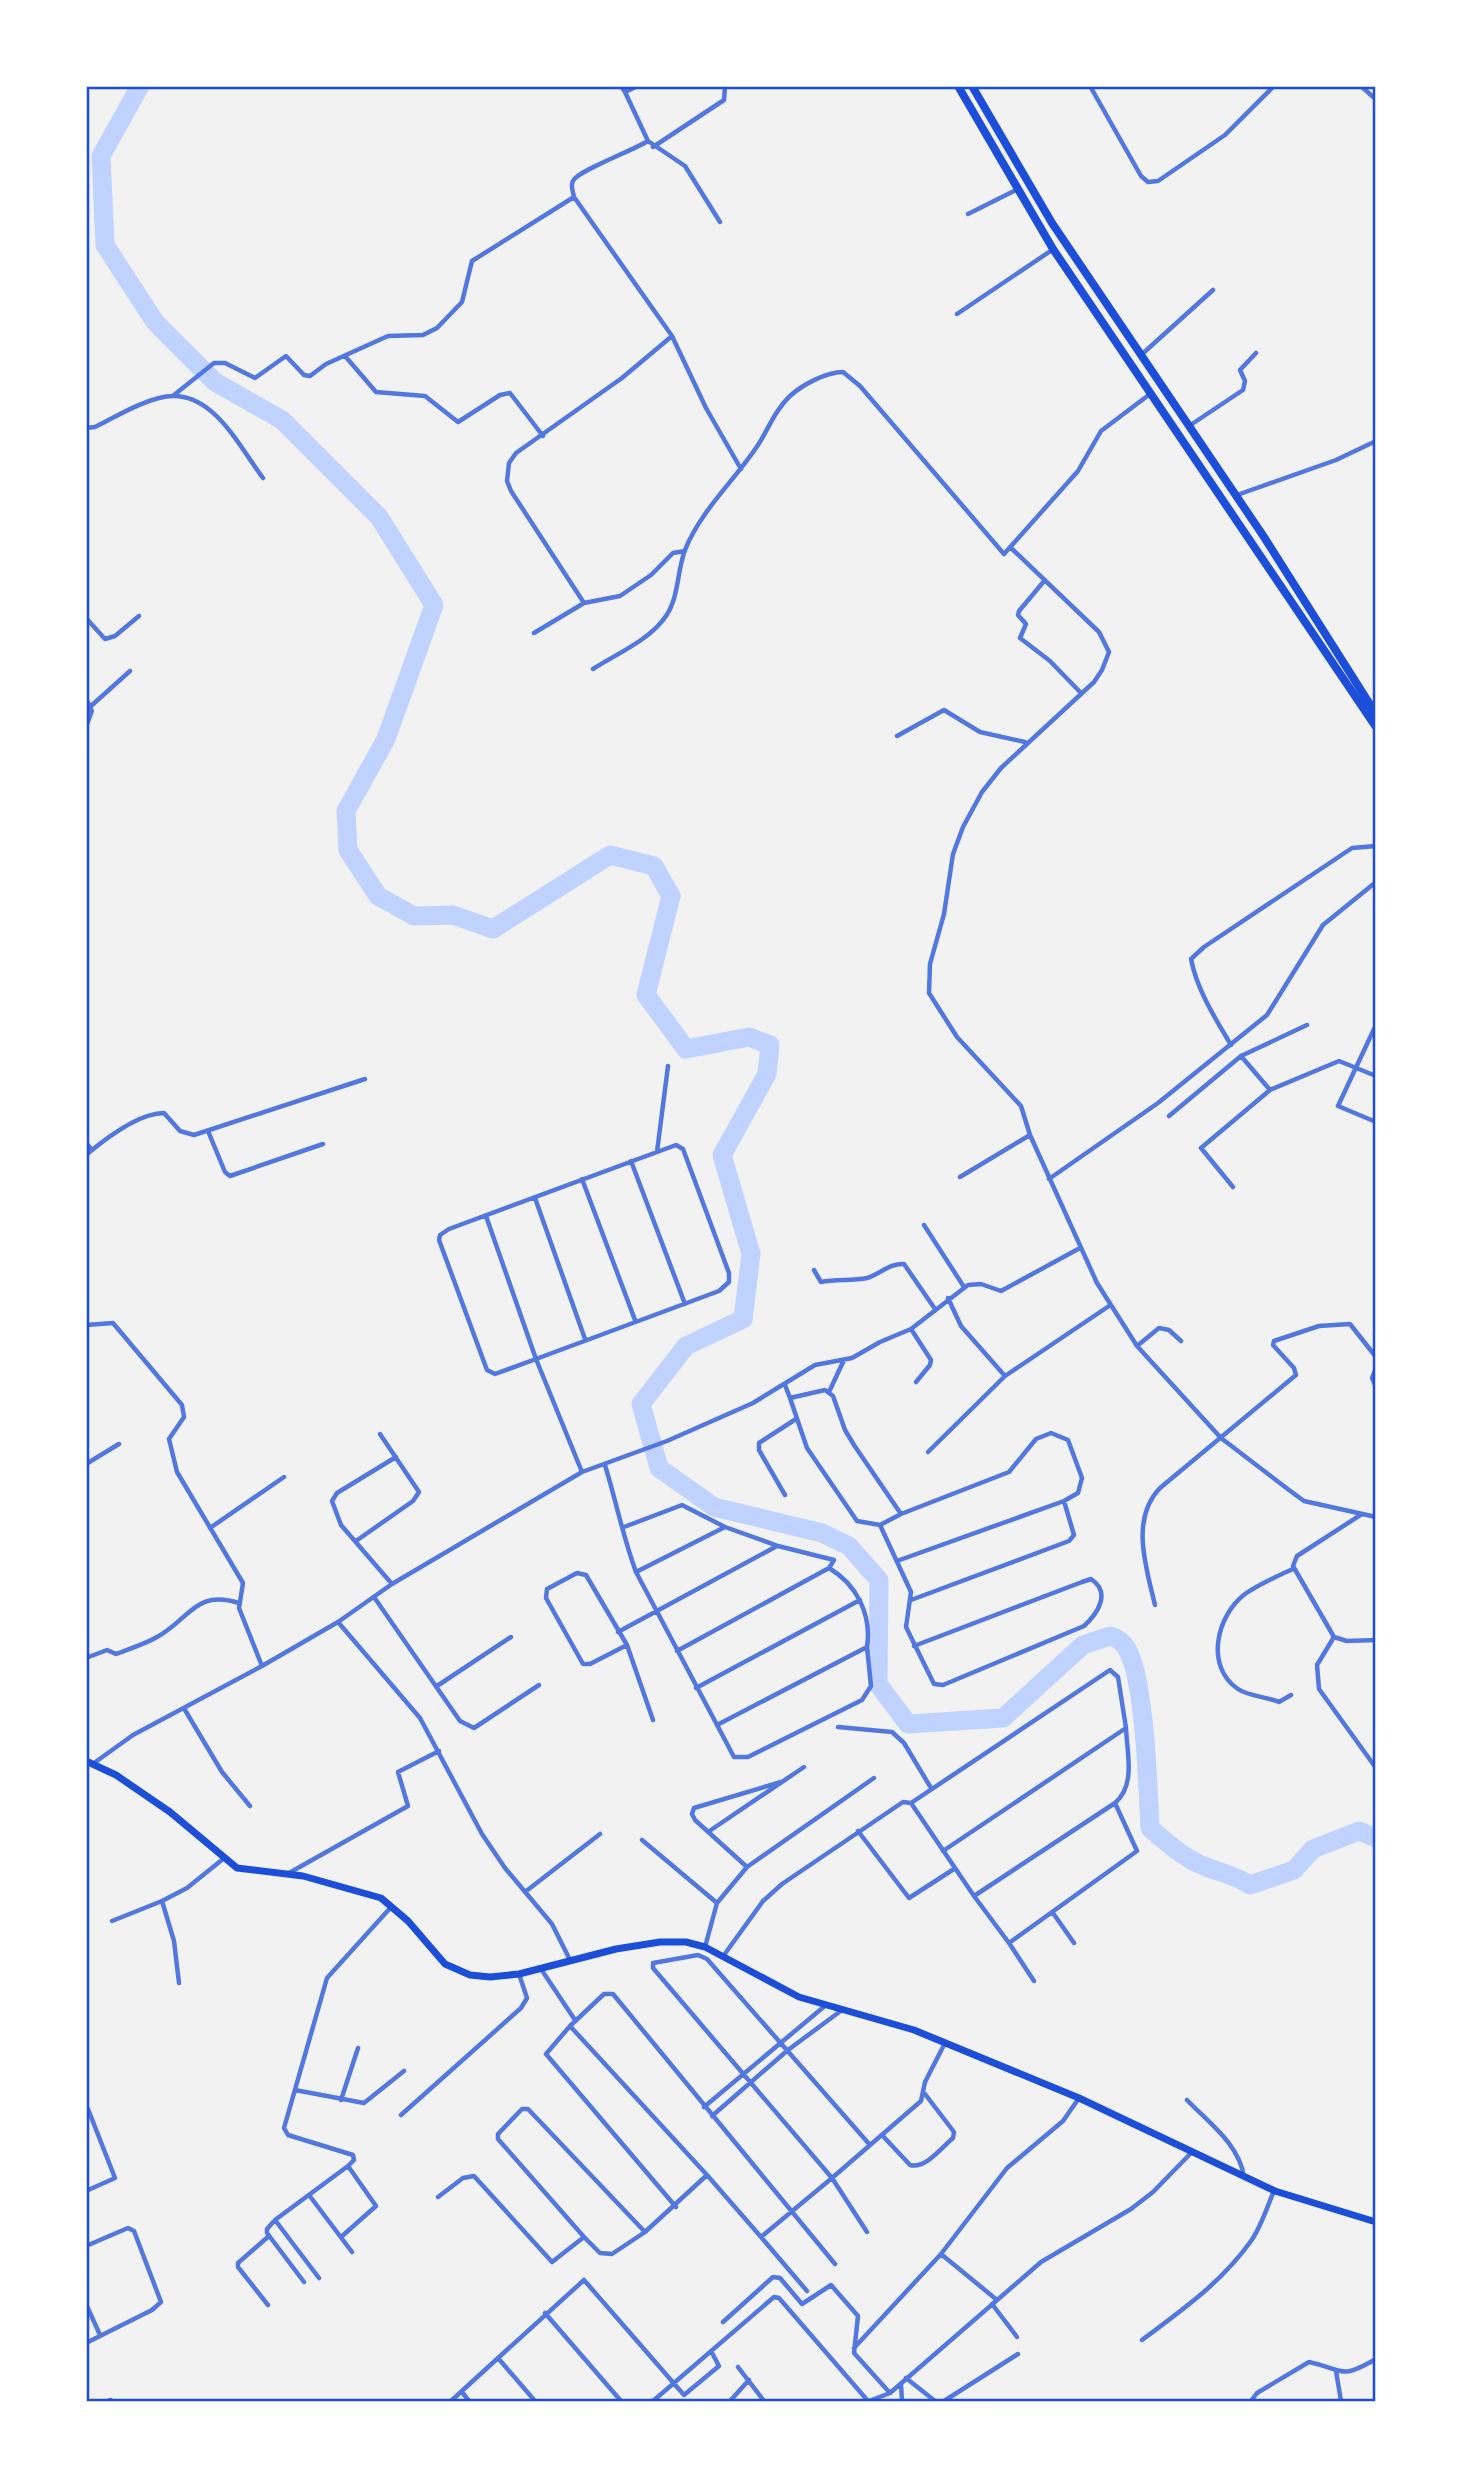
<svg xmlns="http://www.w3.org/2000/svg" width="1462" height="2487" font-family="'Public Sans',sans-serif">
<rect width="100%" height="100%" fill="#f2f2f2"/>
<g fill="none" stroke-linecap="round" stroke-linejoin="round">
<path stroke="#bfd3fe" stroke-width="19" d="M140,86l-39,70 4,89 50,77 60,60 67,38 97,97 55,88 -48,134 -40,72 2,39 30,46 36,20 39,-1 40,14 117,-74 44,11 17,30 -25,99 40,54 63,-12 21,8 -3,29 -45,81 29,99 -8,65 -57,27 -45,58 18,64 55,39 108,26 27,13 30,34 -1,104 30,40 95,-6 80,-73 27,-9c8,2 13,6 17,13 18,31 21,139 23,179 16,14 34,30 54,38 18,8 27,7 46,19l44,-15 19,-21 46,-18 17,7"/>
<path stroke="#5277de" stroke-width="4.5" d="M621,86l4,6
M638,86l-13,6 23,49 37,25 35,56
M1090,86l51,90 7,6 10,-1 67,-46 49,-49
M1361,86l12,11 3,-1
M653,147l71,-47 1,-14
M968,214l50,-25
M957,314l95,-64
M672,336l34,72 35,61
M345,356l31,36 49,4 33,26 42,-27 10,-2 33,43
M1140,356l73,-66
M174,395l40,-32h11l30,15 31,-22 18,19 6,1 16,-12 62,-28 35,-1 14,-7 25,-26 10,-41 102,-64
M1189,426l54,-36 2,-9 -5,-11 16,-17
M86,428l9,-1c21,-10 40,-23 64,-29 51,-14 79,47 104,80
M1237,495l99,-35 40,-19
M1010,547l89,85 10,20 -7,18 -8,12 -93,86 -19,24 -19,35 -10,27 -9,60 -14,50 -1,29 28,44 64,69 9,29 67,148 40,63 84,92 68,52 15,11 72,16
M1045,580l-26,31 -1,4 8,9 -6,14 30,23 31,32
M584,603l-73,-112 -4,-10 2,-18 7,-10 106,-75 50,-42 -98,-139c-1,-6 -4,-11 -1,-16 4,-10 61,-31 75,-40
M86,618l19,21 10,-3 24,-20
M534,633l50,-30 36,-7 31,-21 22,-22 12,-2
M593,669c23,-15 57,-29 73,-53 13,-19 11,-45 19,-66 16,-40 50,-70 73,-105 11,-17 17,-35 32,-49 12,-11 36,-24 53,-24l17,14 144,168 74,-83 23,-40 49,-37
M91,706l39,-35
M897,736l47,-26 36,22 45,10
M1374,1029l-36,77 38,16
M1231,1045c-16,-27 -34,-55 -40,-86l13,-12 148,-99 24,-2
M1241,1056l29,34
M1169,1116l72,-60 66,-31
M208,1131l17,41 5,4 93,-32
M86,1143l6,7
M657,1152l11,-86
M86,1155c19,-16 52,-42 78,-42l16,18 14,4 171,-56
M631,1161l54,143
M960,1177l70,-42
M582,1179l53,141
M1049,1179l109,-76 109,-88 56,-90 53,-43
M1233,1187l-32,-39 69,-58 69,-29 37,15
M535,1198l50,141
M486,1216l50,143 -41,15 -8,-4 -48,-130 1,-5 9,-6 227,-84 7,4 46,124v9l-10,9 -183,68 46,113
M924,1225l40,62
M814,1270l7,12c15,-3 31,-1 46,-4 13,-4 23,-15 37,-14l31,45
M948,1298l13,28 44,50
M86,1325l27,-2 69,82 2,12 -15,22 8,33 66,111 -4,25 23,58
M911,1329l20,31 -1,5 -14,17
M1137,1346l22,-18 10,2 12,11
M1376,1368l-4,10 4,9
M785,1385l5,13 35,-8 8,6 12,34 9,15 47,69 -21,11 31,67 -5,35 28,57 9,1 141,-59c13,-12 28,-33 7,-47l-9,3 -168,64
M829,1392l15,-32
M790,1398l17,50 50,73 23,4
M928,1452l77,-76 104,-70
M86,1464l33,-20
M605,1465c11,36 18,72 31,107l98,185h14l114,-57 9,-14 -4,-39
M785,1495l-26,-45v-7l37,-24
M1362,1514l-65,42 -4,10 41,71 13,4 29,-1
M624,1527l58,-22 43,22 53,19 56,14 -5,8 -152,83
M210,1528l74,-51
M356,1541l57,-40 6,-9 -39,-58
M897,1561l167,-60 14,-8 4,-15 -14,-38 -17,-7 -15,6 -27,33 -108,42
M636,1572l89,-45
M392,1584l-51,-59 -9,-24 5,-8 59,-36
M374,1597l86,124 14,7 65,-43
M911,1600l158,-59 5,-6 -10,-34
M1155,1605c-9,-38 -25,-86 5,-117l136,-113 -2,-7 -21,-23 1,-4 45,-15 31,-2 26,33
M338,1622l82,96 62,116 23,34 47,56 18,36
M618,1632l159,-86
M1334,1637l-17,28 2,24 57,79
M627,1645l-37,19h-7l-37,-66 1,-9 30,-16 9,2 41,70 26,75
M86,1658l21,-8 9,4c13,-5 29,-10 41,-17 33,-18 38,-48 82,-34
M437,1686l74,-49
M696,1688l164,-88
M1291,1695l-12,7c-12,-5 -31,-6 -41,-13 -33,-22 -22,-73 7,-95 14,-10 32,-18 48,-25
M185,1710l37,62 28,34
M717,1725l150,-78c5,-33 -11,-63 -38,-79
M838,1727l54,5 12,11 27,45
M94,1763l39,-28 129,-69 76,-44 54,-38 190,-112 85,-31 86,-38 62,-38 37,-7 28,-16 31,-13 57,-44 13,-1 20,7 79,-43
M911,1803l199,-133 8,7 8,51
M858,1831l51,67 45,-29
M708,1832l96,-65
M642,1840l75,63
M943,1851l183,-123c1,26 10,57 -11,75
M747,1867l-52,-47 -3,-6 2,-6 87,-26
M289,1873l119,-67 -10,-34 41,-21
M525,1892l75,-58
M974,1896l35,47
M1053,1913l21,30
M112,1921l50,-20
M705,1947l12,-44 30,-36 127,-89
M724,1955l39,-54 19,-17 121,-82 8,1 63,93 141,-93 22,48 -128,92 25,38
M541,1969l34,51
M179,1983l-5,-42 -12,-40 25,-13 36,-29
M570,2026l137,149
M295,2090l69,13 40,-32
M341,2100l17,-52
M1187,2100c22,23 52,44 57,77
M704,2107l122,-102
M401,2115l120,-107 6,-10 -8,-24
M712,2116l76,-66 54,-40
M882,2135l28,30c16,4 31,-17 43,-27l1,-6 -29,-38
M870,2145l-163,-186 -9,-4 -45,8v5l179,210 89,-77 4,-19 20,-39
M86,2191l29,-13 -27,-69
M309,2195l43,57
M438,2197l25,-19 11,-2 78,86 32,-25 16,16 12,1 33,-22 62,-57 54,62 71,-59 35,54
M676,2207l-130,-153 24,-28 34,-32h9l222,270
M275,2220l-8,9v4l37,49
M341,2237l35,-31 -28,-40
M584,2237l-86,-98v-5l24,-25h6l117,123
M761,2237l46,54
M86,2246l42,-18 6,3 27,71 -9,8 -66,33
M941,2254l56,46
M319,2278l-44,-58 73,-54 6,-6 -1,-5 -65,-20 -4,-7 43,-150 65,-72
M86,2304l14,31
M992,2304l25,33
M268,2305l-30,-38v-4l31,-27
M545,2313l76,88
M723,2322l50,-45 7,1 22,26 29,-19 27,31 -4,37 36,40
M1142,2340c40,-30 79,-57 109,-99 10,-14 16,-34 23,-50
M854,2348l87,-94 66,-86 56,-47 16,-23
M498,2358l86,-78 100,115 35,-29 -8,-15
M738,2367l26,34
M1336,2371l5,30
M906,2378l29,23
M901,2384l1,17
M462,2392l7,9
M108,2401l3,-1
M451,2401l47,-43 37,43
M653,2401l121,-104 5,1 89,103
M730,2401l19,-21
M869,2401l21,-8 151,-131 90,-53 22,-17 39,-40
M944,2401l74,-47
M1251,2401l6,-8 52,-31c37,8 30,18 67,-3"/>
<path stroke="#5277de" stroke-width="6" d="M86,700l5,11 -5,14"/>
<path stroke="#1d4ed8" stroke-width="7" d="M86,1761l30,14 54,37 67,56 66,8 78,22 27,23 37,43 25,11 20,2 29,-3 97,-25 44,-7h26l19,5 94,50 115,33 165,68 196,93 101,31"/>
<path stroke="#1d4ed8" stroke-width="8" d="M958,86l95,163 323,478
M972,86l80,137 212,314 112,177"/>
</g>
<rect width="1462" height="2487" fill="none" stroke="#ffffff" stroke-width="175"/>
<rect x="88" y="88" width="1286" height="2312" fill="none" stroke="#1d4ed8" stroke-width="2.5"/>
</svg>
